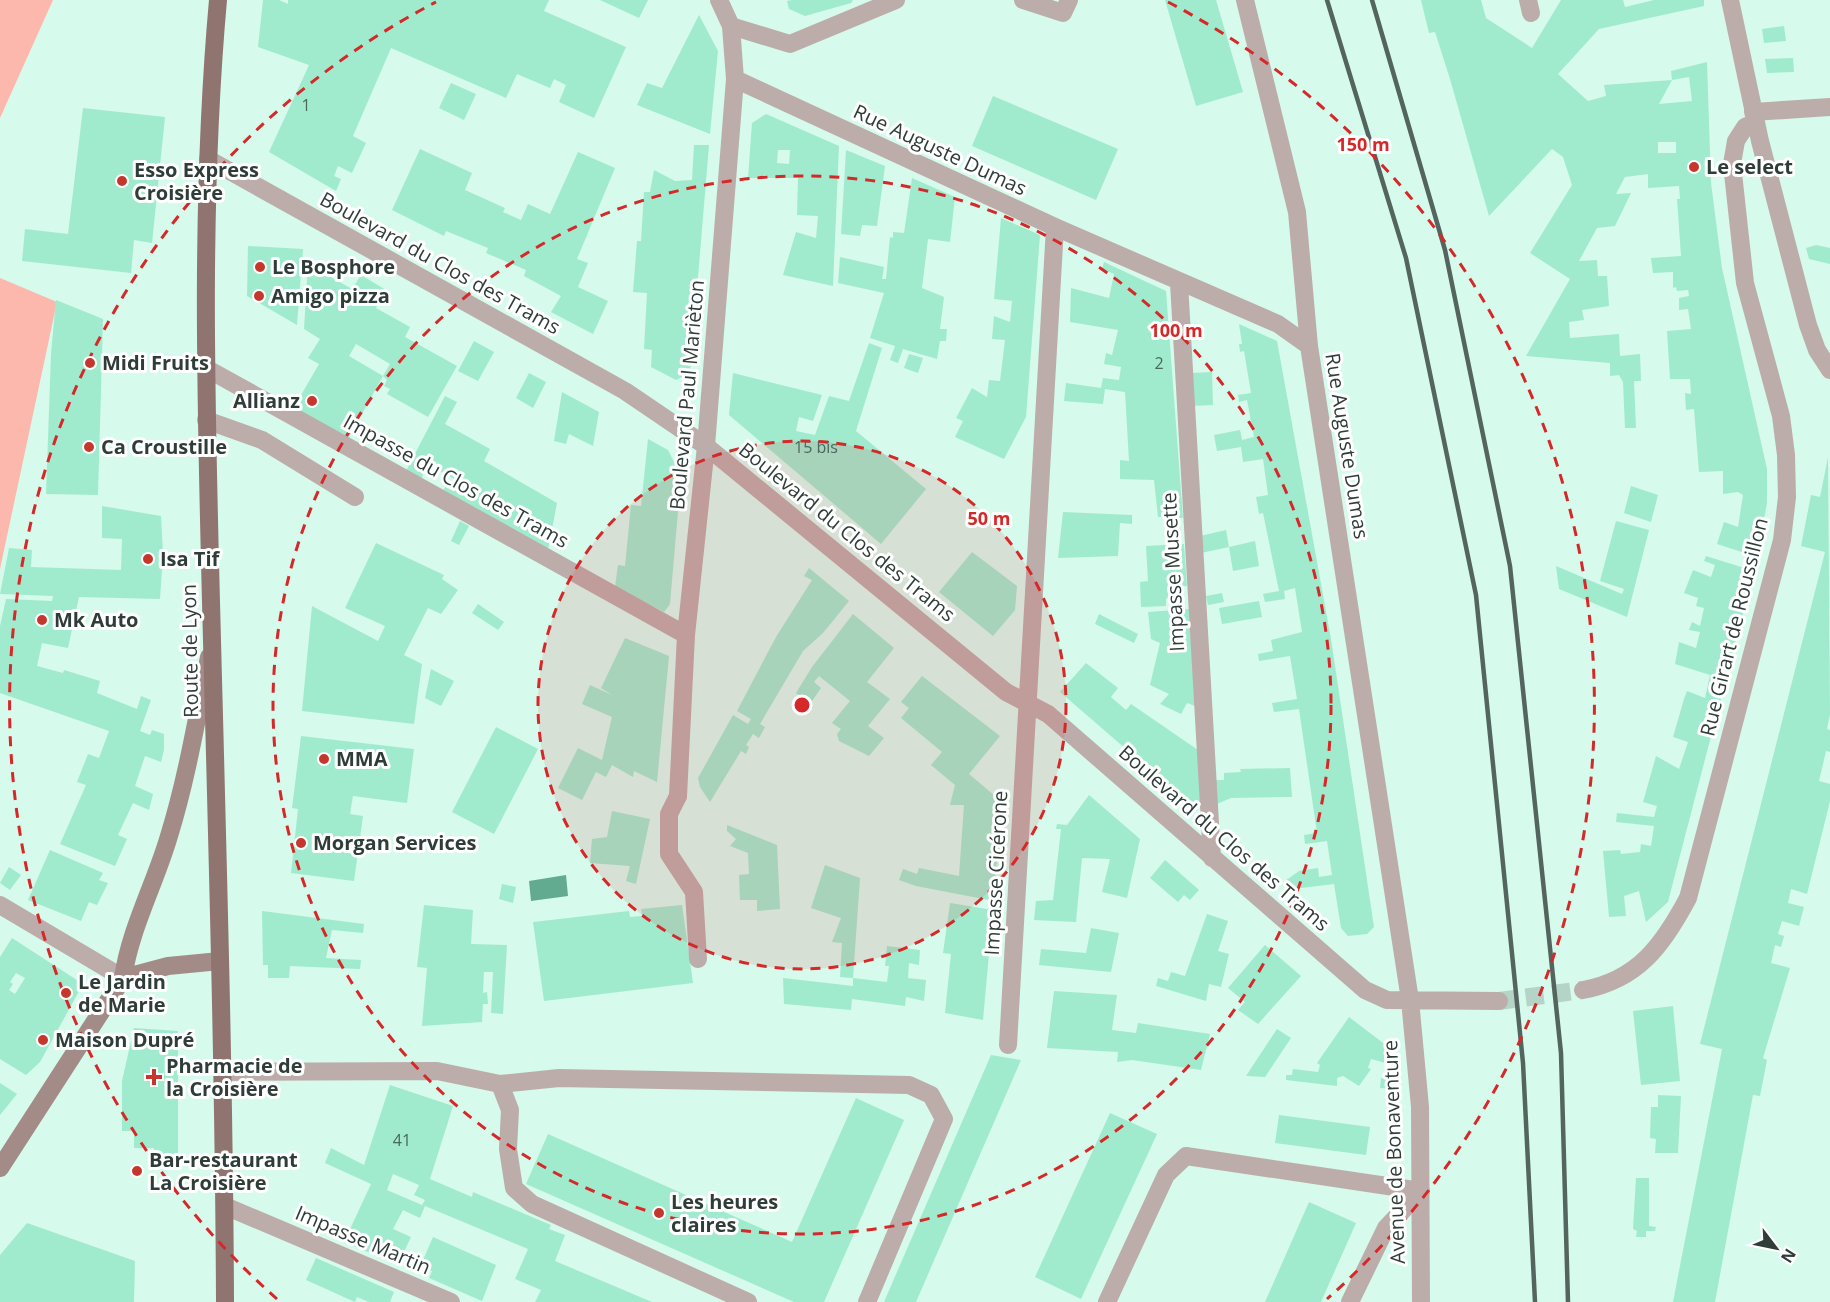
<svg xmlns="http://www.w3.org/2000/svg" width="1830" height="1302" font-family="'Open Sans',sans-serif">
<rect width="100%" height="100%" fill="#d6faec"/>
<path fill="#fdb8ad" d="M0,0h53l-53,118z
M0,278l57,24 -57,267z"/>
<path fill="#62ab91" d="M566,875l2,21 -37,5 -2,-20z"/>
<path fill="#a0ebce" fill-rule="evenodd" d="M263,0h16l9,4v-4h261l-5,11 82,36 -32,71 -35,-16 7,-17 -12,-6 -4,9 -33,-14 -11,24 -115,-50 -38,88 13,7 -14,30 -14,-7 -4,10 7,3 -5,12 -67,-39 40,-87 -51,-18z
M600,0h48l-9,18z
M792,0h61l-2,3 -46,13 -16,-7 -2,-8z
M1165,0h51l27,92 -47,14z
M1421,0h60l5,18 46,30 29,-48h62l2,7 29,-7h50v6l-105,23 -41,45 30,27 18,-5 -2,-11 68,-5 -13,24 33,-3 -3,-24 -17,3 -1,-9 36,-9 4,121 11,85 45,201v34l-10,54 -40,-13 7,-22 14,5 5,-32 -5,-3 -15,2v-23l-24,1 -5,-63 -8,1 -1,-17 6,1 -1,-15h-20l-3,-48 24,-2 -3,-20 -9,1v-12l10,-2 -1,-6 -11,1 -1,-4 -3,1v-16l-20,1 -2,-15 30,-2 -4,-57h3l-1,-13 -31,2v-14l-23,3 -9,17 15,-1 -16,33 -18,2 -18,33 18,-1 1,16h9l2,30 -27,4 2,10 -15,2 1,16 49,-4 1,22 20,-2 1,27h-7l2,47h-11l-2,-46 -4,-7 -9,1v-13l-84,-7 44,-77 -40,-26 42,-68 -9,-28 -11,-8 -63,67 -39,-137 -15,-47 -6,1zM1658,142h18v11h-18z
M699,15l19,36 -8,83 -73,-29 10,-22 15,5z
M1784,26l2,15 -22,2 -2,-14z
M1793,58l1,14 -27,1 -2,-14z
M451,83l25,11 -12,26 -25,-12z
M993,96l125,53 -22,51 -124,-54z
M83,108l82,9 -13,126 -18,-3 -3,33 -109,-12 3,-32 43,5z
M766,114l73,32 -6,140 -50,-11 13,-43 20,6 2,-22 -21,-1 1,-37h-50l4,-55zM778,150h12l-1,14 -12,-1z
M694,145h15l-19,228 -14,7 -25,-13 1,-17 -8,-1 3,-56 -14,-1 4,-51h4l3,-49h6l4,-22 21,11 17,-1z
M420,149l52,24 -7,17 40,18 -2,4 18,8 7,-16 22,10 28,-62 37,16 -38,91 11,4 -10,24 30,14 -15,33 -42,-22 10,-16 -37,-20 2,-6 -40,-17 2,-5 -42,-17 -2,5 -52,-26z
M846,150l39,16 -8,60 -15,-1 -2,11 -19,-2z
M912,178l43,19 -5,45 -22,-3 -6,49 22,9 -4,32h7l-1,12h-6l-3,18 -34,-10 -5,14 -8,-3 5,-14 -25,-8 14,-45 -46,-10 2,-26 44,10 -2,12h4l4,-42 3,1v-6l11,1z
M1001,218l39,17 -14,182 -22,42 -49,-22 8,-16 -7,-3 16,-30 15,9 2,-17 11,1 5,-41 -13,-1 2,-23 16,6 2,-21 -18,-2z
M1816,245l14,3v16l-21,-5 -3,-11z
M248,246l55,3 -6,76 -50,-29z
M1104,262l62,29 17,227 -25,-1 -4,-37 -34,-1v-19l9,1 -4,-69 -20,-3 -2,15 -39,-3 2,-18 35,5 2,-10 16,2 2,-13 -17,-3 2,-11 6,2 6,-25 -48,-8 1,-34 38,10 5,-24 -12,-5z
M308,264l44,25 9,-14 25,15 -10,18 34,19 -5,10 52,29 -29,51 -41,-23 3,-5 -6,-3 3,-6 -4,-4 7,-12 -34,-20 -7,12 34,20 -35,63 -55,-30 26,-45 -11,-6 12,-19 -16,-10z
M56,300l47,19 -5,176 -52,-1 5,-140z
M1239,324l38,17 54,298 43,288 -7,7 -19,2 -7,-8 -7,-44 -41,5 -8,-8 14,-10 19,-3 1,9 13,-2 -5,-34 -22,3 -1,-9 13,-2 -18,-124 -25,3 -2,-9 25,-4 -7,-43 -31,5 -1,-7 15,-3 -2,-11 31,-8 -7,-44 -11,3 1,8 -20,3 -2,-8 16,-3 -16,-78 -4,1 -3,-17 12,-2 -5,-36 -20,3 -2,-15 -24,4 -3,-16 26,-5 2,10 12,-3 -7,-37 -8,2 -1,-7 13,-2 -7,-42 -4,1 -1,-8h3z
M474,341l20,11 -16,29 -20,-10z
M869,343l13,5 -26,83 70,58 -45,55 -152,-129 4,-42 89,22 -9,26 -14,-4 -3,14 19,4 14,-39 20,5z
M909,354l14,4 -5,15 -14,-5z
M1212,372l1,33 -21,1 -1,-33z
M529,373l17,9 -13,26 -17,-10z
M562,392l37,20 -6,34 -24,-12 -3,10 -12,-3z
M445,396l12,6 -12,22 45,25 -6,12 73,42 -9,47 -105,-59 2,-4 6,3 5,-10 -28,-15 -7,14 -15,-8z
M648,439l20,11 13,26 -11,128 -6,8 -49,-25 3,-22 7,1 6,-61 10,1z
M1828,457l2,257 -3,15 3,1v22l-4,-1 -7,30 11,3v17l-23,93 -16,-5 -3,14 16,4 -5,19 -17,-5 -4,13 6,2 -3,11 -6,-2 -4,18 19,5 -27,90 4,2 -7,36 -7,-1 -38,207h-42l49,-253 -22,-5 125,-492 -24,-6 10,-51 9,2z
M1631,486l27,9 -7,27 -27,-9z
M102,506l59,10 2,38 -3,45 -81,-2 -11,51 -26,-5 -5,23 26,7 1,-3 36,11 -3,12 40,16 4,-13 10,4 -11,31 10,4 2,-5 12,4v16l-3,12 -16,-6 -10,30 18,8 -4,16 -16,-7 -15,32 9,4 -12,27 -55,-22 26,-59 -9,-3 11,-28 11,4 10,-27 -109,-38v-67l6,-27 46,2 1,-5 -53,-2 9,-46 23,2 -1,17 90,3 1,-31 -20,-1z
M1063,512l69,3v9l-12,-1 -2,33 -60,2z
M460,521l9,5 -10,19 -8,-4z
M1616,521l33,9 -22,87 -68,-28 -3,-23 66,28 2,-5 -24,-8z
M1226,530l3,17 -28,6 -1,-17z
M1255,541l4,25 -26,5 -4,-24z
M376,543l68,32 -2,4 16,11 -17,24 -13,-6 -24,47 18,9 -8,60 -112,-13 10,-105 66,35 7,-15 -40,-18z
M1184,544l3,42 -15,1 1,11 -7,1v7l-25,1 -1,-25 8,-1 -2,-35z
M972,552l45,34 -2,24 -22,26 -54,-44z
M1706,556l48,15 -77,296 -9,35 -22,20 -7,-31 -15,5 2,20 -17,1 -6,-66 17,-1 1,4 19,-2 1,-8 10,2 3,-20 -38,-4 1,-9 37,4 3,-11 -14,-4 13,-46 23,13 9,-27 -15,-5 11,-38 3,-8 18,7 5,-23 -35,-11 4,-22 17,6 4,-16 -11,-2 3,-8 8,4 4,-18 -8,-2 2,-8 -14,-5 9,-23 18,7 4,-12 -11,-4z
M809,568l40,33 -26,32 -20,18 -43,73 5,3 -6,11 -6,-4 -7,11 3,2 -3,7 -5,-3 -31,51 -10,-15 -2,-9 35,-63 15,9 3,-5 -14,-8 39,-74 36,-57 -8,-4z
M1222,593l2,9 -16,3 -2,-9z
M1259,601l3,16 -40,7 -3,-16z
M478,604l26,18 -6,8 -26,-17z
M1189,609l6,97 -8,-3 -6,11 -21,-10 9,-10 -19,-9 10,-42 -9,-4 -3,-27z
M853,614l41,34 -27,34 23,17 -22,27 16,12 -15,18 -30,-15 -2,-7 4,-5 -9,-6 18,-22 -31,-25 -5,6 7,6 -11,16 -14,-11 16,-26z
M1099,614l39,20 -4,9 -39,-19z
M625,638l44,18 -12,126 -23,-11 -1,6 -21,-12 -6,12 -10,-5 -14,28 -24,-12 20,-40 24,12 10,-43 -30,-13 8,-19 22,10 -11,-7z
M1086,663l32,25 -7,9 15,13 5,-6 67,46 4,50 -9,7 -133,-115z
M431,669l23,12 -13,25 -16,-8z
M922,676l78,60 -31,38 32,27 -7,100 -78,-15 -17,-6 4,-11 14,5 2,-6 40,8 5,-71h-14l5,-20 -24,-20 11,-13 -41,-34 8,-10 -8,-6z
M496,727l42,22 -44,85 -42,-22z
M301,736l113,13 -7,54 -54,-7 -3,18 13,2 -9,65 -63,-8 7,-64 -6,-1z
M1290,768l2,29 -61,1 -14,6 -2,-24h9v-7l17,-1 -1,-3z
M1089,795l51,44 -13,59 -25,-6 8,-33 -28,-1 -6,64 -42,-2 2,-19 17,-1 8,-71h-5l1,-5 10,1z
M612,811l38,8 -14,65 -10,-3 4,-15 -40,-3 2,-24 15,-2z
M727,825l50,20 3,64 -23,2v-11h-17l-1,-25 10,-1 -1,-21 -18,-7 6,-7 -9,-8z
M50,850l53,23 -4,7 9,3 -11,22 -8,-3 -8,19 -53,-21z
M1165,860l34,30 -9,10 -6,-5 -6,7 -28,-24z
M825,865l35,13 -7,100 -13,-1 2,-34 -10,-1 9,-24 -30,-10z
M9,867l12,8 -11,15 -10,-7z
M502,884l14,3 -3,16 -14,-4z
M950,903l43,7 -10,110 -38,-7 6,-59 -8,-1z
M424,905l49,5 -2,34 36,1 -4,69 -12,-1 2,-41h-9l-1,21 4,-1 1,12h-5l-1,18 -60,4 5,-58 -10,-1z
M682,905l11,78 -149,18 -11,-79 96,-11 1,6 12,-1 -1,-7z
M262,911l102,13 -1,9 -31,-3 -6,28 35,2 -1,9 -70,-3 -1,12h-21v-13h-5z
M1207,914l21,7 -10,30 11,3 -8,33 -12,-3 -3,17 -50,-15 2,-8 10,3 3,-9 14,4z
M1091,928l28,5 -8,39 -72,-7 2,-16 45,4z
M12,938l71,46 -43,78 -14,13 -26,-16v-102zM16,973l9,5 -10,16 -6,-4 4,-6 -3,-2z
M1265,945l36,31 -43,48 -20,-14 7,-8 -17,-14z
M887,946l33,4 -1,15 -10,-2 -1,15 18,2 -2,21 -18,-4 -1,9 -53,-7 -1,11 -67,-6 -1,-26 70,8v-8l34,4 2,-16h-4z
M1054,991l63,4 -5,35 24,3 2,-10 72,11 -9,36 -69,-10 -15,2 1,-10 -71,-4z
M1673,1006l7,75 -39,4 -8,-74z
M1349,1017l42,32 2,16 -22,-6 -3,9 3,1 -12,17 -16,-10 -6,2v8l-51,-6v-5h6l1,-6 25,3 2,-7 -3,-2z
M134,1028l44,3v132h-25l1,-15h-20v-17h-12v-50z
M1277,1029l14,9 -26,39 -19,-1z
M991,1055l30,5 -105,242h-32z
M1381,1078l13,1 1,10 -15,-1z
M0,1083l17,11 -17,21z
M390,1085l63,21 -23,73 42,18 1,-5 78,33 -2,4 16,6 -10,26 97,41h-117l6,-12 -26,-11 13,-30 -103,-43 -5,12 -17,-8 -10,19 18,8 -13,28 -54,-23 27,-58 -46,-21 6,-15 33,17zM393,1174l26,11 -5,10 11,5 -3,5 -35,-15z
M1658,1095l23,1 -3,57h-23l1,-14 -6,-1 1,-31h7z
M856,1098l48,22 -80,182h-30l-268,-118 22,-50 244,108z
M1110,1113l47,21 -76,165 -46,-22z
M1279,1115l91,12 -4,28 -91,-12z
M1636,1178h13v48l7,1 -1,4h-9v6h-10l1,-6 -4,-2z
M1309,1202l47,21 -35,79h-56z
M27,1223l108,38 -1,41h-134v-47z
M433,1237l63,28 -14,36 -53,-23 3,-7 -12,-4z
M316,1258l78,34 -4,10h-21l-12,-5 -2,5 -49,-22z"/>
<g fill="none" stroke-linecap="round" stroke-linejoin="round">
<path stroke="#b5d4c8" stroke-width="18" stroke-dasharray="18 9" stroke-linecap="butt" d="M1499,1001l84,-11"/>
<path stroke="#bdadaa" stroke-width="18" d="M1023,0l40,13 6,-13
M1245,0l52,212 12,134
M1528,0l3,13
M731,26l59,18 106,-44
M1753,112l77,-5
M206,420l56,20 93,57
M678,796l-9,18v40l25,38 4,67
M222,1072l215,-1 63,13 59,-6 350,7 22,10 13,24 -77,183
M500,1084l10,26 -2,39 6,39 18,16 216,98
M1107,1302l59,-127 20,-19 235,35 -35,37 -36,74"/>
<path stroke="#bdadaa" stroke-width="18" d="M1730,0l30,141 48,184 9,25 13,20
M735,79l320,148 223,97 31,22 101,654 10,107 1,195
M208,159l417,232 81,55 300,246 42,22 317,276 22,10 112,1
M1179,283l33,575
M204,367l482,268
M678,796l8,-161 20,-189 29,-367 -4,-53 -12,-26
M0,905l123,73
M1583,990c55,-10 80,-45 105,-92l94,-358 5,-43 -1,-42 -5,-39 -36,-133 -13,-119 4,-23 9,-14 11,-5
M1008,1045l47,-818
M225,1206l226,96"/>
<path stroke="#a38c88" stroke-width="18" d="M123,978l45,-12 52,-5
M0,1168l123,-190c7,-49 32,-94 46,-142 18,-58 28,-119 40,-179"/>
<path stroke="#907470" stroke-width="18" d="M218,0c-18,200 -12,401 -7,602 6,233 13,467 14,700"/>
<path stroke="#53655e" stroke-width="4.5" d="M1327,0l79,258 70,337 47,468 12,239
M1372,0l73,250 65,316 51,487 7,249"/>
</g>
<circle cx="802" cy="705" r="264" fill="#d62828" fill-opacity=".12"/>
<g fill="none" stroke="#d62828" stroke-width="3" stroke-dasharray="10 8">
<circle cx="802" cy="705" r="264"/>
<circle cx="802" cy="705" r="529"/>
<path d="M277 1299A793 793 0 0 1 436 2M1168 2A793 793 0 0 1 1327 1299"/>
</g>
<g fill="#c5372d" stroke="#fff" stroke-width="2">
<circle cx="1694" cy="167" r="6"/>
<circle cx="122" cy="181" r="6"/>
<circle cx="260" cy="267" r="6"/>
<circle cx="259" cy="296" r="6"/>
<circle cx="90" cy="363" r="6"/>
<circle cx="312" cy="401" r="6"/>
<circle cx="89" cy="447" r="6"/>
<circle cx="148" cy="559" r="6"/>
<circle cx="42" cy="620" r="6"/>
<circle cx="324" cy="759" r="6"/>
<circle cx="301" cy="843" r="6"/>
<circle cx="66" cy="993" r="6"/>
<circle cx="43" cy="1040" r="6"/>
<path d="M151 1068h6v6h6v6h-6v6h-6v-6h-6v-6h6z"/>
<circle cx="137" cy="1171" r="6"/>
<circle cx="659" cy="1213" r="6"/>
</g>
<g text-anchor="middle" stroke-width="6" stroke-linejoin="round" paint-order="stroke">
<g font-size="16" fill="#4b685e">
<text x="306" y="111">1</text>
<text x="1159" y="369">2</text>
<text x="816" y="453">15 bis</text>
<text x="402" y="1146">41</text>
</g>
<g font-size="20" fill="#2f3d38" stroke="#fff">
<text transform="translate(940 150) rotate(25)" y="7">Rue Auguste Dumas</text>
<text transform="translate(440 263) rotate(29)" y="7">Boulevard du Clos des Trams</text>
<text transform="translate(687 395) rotate(-85)" y="7">Boulevard Paul Marièton</text>
<text transform="translate(1347 446) rotate(81)" y="7">Rue Auguste Dumas</text>
<text transform="translate(456 481) rotate(29)" y="7">Impasse du Clos des Trams</text>
<text transform="translate(847 532) rotate(39)" y="7">Boulevard du Clos des Trams</text>
<text transform="translate(1173 572) rotate(-93)" y="7">Impasse Musette</text>
<text transform="translate(1734 627) rotate(-76)" y="7">Rue Girart de Roussillon</text>
<text transform="translate(190 651) rotate(-91)" y="7">Route de Lyon</text>
<text transform="translate(1224 838) rotate(41)" y="7">Boulevard du Clos des Trams</text>
<text transform="translate(996 873) rotate(-87)" y="7">Impasse Cicérone</text>
<text transform="translate(1394 1152) rotate(-92)" y="7">Avenue de Bonaventure</text>
<text transform="translate(363 1240) rotate(23)" y="7">Impasse Martin</text>
</g>
<g font-size="20" font-weight="bold" fill="#2f3d38" stroke="#fff" text-anchor="start">
<text x="1706" y="174">Le select</text>
<text x="134" y="177">Esso Express<tspan x="134" dy="23">Croisière</tspan></text>
<text x="272" y="274">Le Bosphore</text>
<text x="271" y="303">Amigo pizza</text>
<text x="102" y="370">Midi Fruits</text>
<text x="300" y="408" text-anchor="end">Allianz</text>
<text x="101" y="454">Ca Croustille</text>
<text x="160" y="566">Isa Tif</text>
<text x="54" y="627">Mk Auto</text>
<text x="336" y="766">MMA</text>
<text x="313" y="850">Morgan Services</text>
<text x="78" y="989">Le Jardin<tspan x="78" dy="23">de Marie</tspan></text>
<text x="55" y="1047">Maison Dupré</text>
<text x="166" y="1073">Pharmacie de<tspan x="166" dy="23">la Croisière</tspan></text>
<text x="149" y="1167">Bar-restaurant<tspan x="149" dy="23">La Croisière</tspan></text>
<text x="671" y="1209">Les heures<tspan x="671" dy="23">claires</tspan></text>
</g>
</g>
<circle cx="802" cy="705" r="9" fill="#d62828" stroke="#fff" stroke-width="3"/>
<g font-size="18" text-anchor="middle" font-weight="bold" fill="#d62828" stroke="#fff" stroke-width="6" stroke-linejoin="round" paint-order="stroke">
<text x="1363" y="151">150 m</text>
<text x="1176" y="337">100 m</text>
<text x="989" y="525">50 m</text>
</g>
<g transform="translate(1776 1248) rotate(122)" stroke="#ffffff" stroke-width="4.5" paint-order="stroke">
<path d="M0-4.5L10 22L0 15L-10 22Z" fill="#2f3d38"/>
<text y="-9" font-size="16" font-weight="bold" text-anchor="middle" fill="#2f3d38">N</text>
</g>
</svg>
